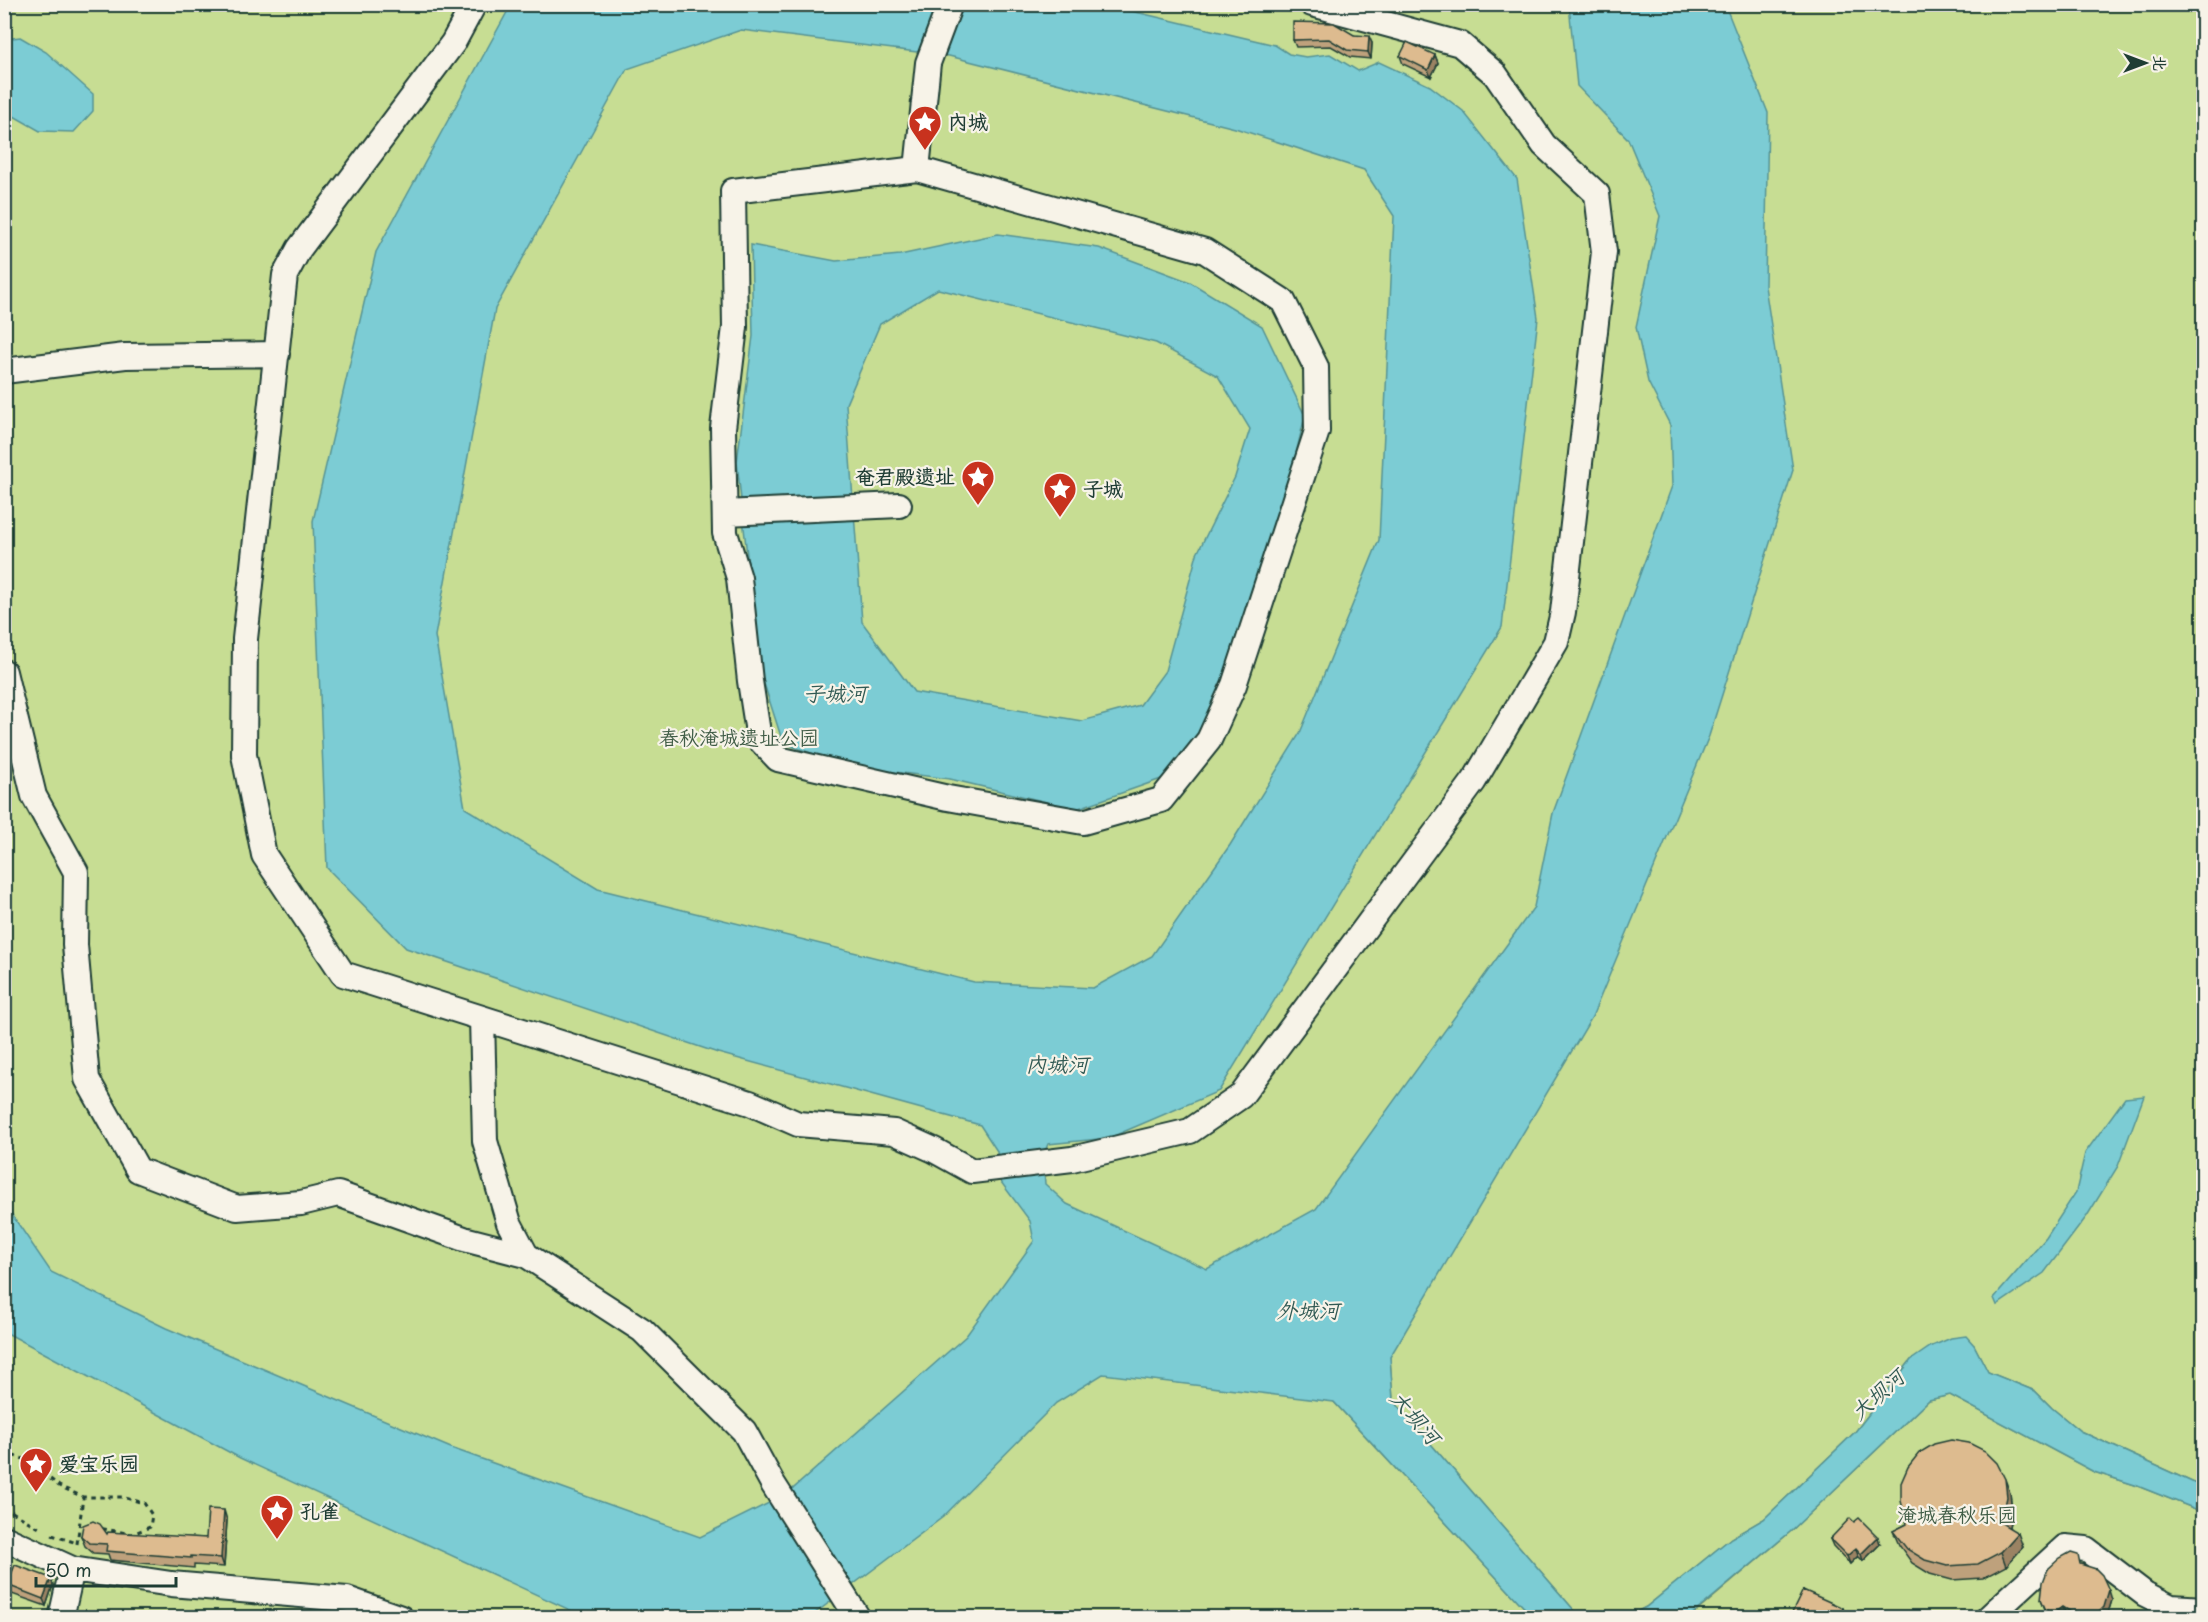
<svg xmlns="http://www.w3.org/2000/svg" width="2208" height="1622" font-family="'Playpen Sans','LXGW WenKai TC',sans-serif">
<rect width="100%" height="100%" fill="#f2e8d6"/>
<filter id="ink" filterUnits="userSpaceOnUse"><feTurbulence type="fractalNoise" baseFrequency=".0167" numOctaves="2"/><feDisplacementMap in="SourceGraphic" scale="12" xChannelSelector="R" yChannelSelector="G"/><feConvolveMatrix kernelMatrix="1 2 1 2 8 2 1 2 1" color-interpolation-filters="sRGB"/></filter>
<g filter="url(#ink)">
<path fill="#c7dd93" stroke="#738d64" stroke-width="1.5" d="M5,5h2198v1482l-123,-56 -28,-23 -17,-17 -47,-19 -14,-27 -63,15 -56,72 -91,87 -33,19 -85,69 -19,10h-47l-187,-217 -3,-42 -56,44 199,215 -1528,1z
M1950,1395l144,77 41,13 68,27v105l-514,1 101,-86 139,-132z"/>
<path fill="#7bccd4" stroke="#569394" stroke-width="1.5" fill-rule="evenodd" d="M1102,4l173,41 14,9 17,3 24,-3 28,17 21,-9 51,24 33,25 54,68 21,139 -36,309 -283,464 -110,47 -61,6 -5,12 2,28 22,20 140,65 109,-60 218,-302 19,-94 119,-327 -2,-61 -22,-43 -12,-55 24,-111 -32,-77 -51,-53 -8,-81h156l43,108 -3,173 28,184 -84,266 -117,281 -202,340 3,43 187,217h-47l-199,-215 -231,-28 -47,29 -113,114 -133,100h-225l-345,-159 -235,-126 -1,-129 47,69 115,56 285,120 249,89 87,-43 179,-158 68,-95 -4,-20 -32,-43 -1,-27 -17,-26 -262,-72 -312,-105 -79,-80 -14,-347 63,-269 135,-247zM741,30l208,26 286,72 129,42 30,46 -15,324 -79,193 -70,112 -78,111 -59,32 -119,-6 -376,-93 -133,-81 -30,-172 60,-327 132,-240z
M20,37l26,15 47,42v17l-19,21 -34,-1 -35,-20v-72z
M998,234l101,14 91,34 72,44 43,90 -20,83 -73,218 -48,61 -88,31 -126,-30 -103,-13 -64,-23 -24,-75 -22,-206 16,-126 -2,-91 85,16 64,-6zM938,289l218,54 62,33 32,53 -15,48 -38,77 -32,117 -25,34 -58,16 -168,-29 -52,-70 -16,-218 34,-80z
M2144,1096l-26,70 -31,50 -43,57 -47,32 -3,-7 52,-60 30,-46 9,-39 40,-55z
M1966,1336l8,9 14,27 47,19 17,17 28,23 123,56v25l-68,-27 -41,-13 -144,-77 -21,5 -139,132 -101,85h-62l19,-10 85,-69 33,-19 91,-87 56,-72 19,-13 21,-9z"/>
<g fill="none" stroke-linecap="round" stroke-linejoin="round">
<defs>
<path id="minor" d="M474,4l-21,39 -154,206 -14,26 -40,364 -1,116 20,100 79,119 407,129 48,21 96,8 40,18 38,21 100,-12 118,-28 51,-35 233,-315 82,-139 7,-30 41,-360 -7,-58 -53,-49 -49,-71 -35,-30 -148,-40
M917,169l288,82 78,50 33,66 1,64 -83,254 -25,55 -48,60 -78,22 -135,-24 -170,-39 -19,-20 -9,-58 -11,-103 -14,-45 -2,-105 12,-101 -2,-136z
M917,169l11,-106 22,-59
M4,371l121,-15 152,-2
M725,513l174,-8
M4,672l30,124 42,76 -1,73 12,134 51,91 99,38 64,-5 37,-9 126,45 62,16
M482,1018l3,123 24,82 17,32 116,75 102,101 29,53 85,134
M4,1538l68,31 99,15 176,15 54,19
M61,1618l11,-49
M1988,1618l77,-71 21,2 59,45 26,13 33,2"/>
</defs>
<use href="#minor" stroke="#1f3d34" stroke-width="28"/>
<path stroke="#1f3d34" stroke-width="3" stroke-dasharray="4.5 4.5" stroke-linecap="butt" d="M4,1453l23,7 32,26 24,11h39l22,6 8,12 -2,12 -18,7 -33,-6
M4,1507l35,21
M52,1535l25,8
M77,1544l6,-47"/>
<use href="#minor" stroke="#f7f3e8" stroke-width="24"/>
</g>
<path fill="#bea17b" stroke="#1f3d34" stroke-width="1.5" d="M1354,35l18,8 -1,16 -21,-2 -19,-11 -35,1 -3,-7z
M1435,55l3,8 -7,14 -28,-13 -3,-8z
M2010,1493l2,18 -3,16 14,20 -17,19 -23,12 -31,2 -22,-6 -18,-11 -13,-18 -6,-14 14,-7z
M227,1520l-3,47 -30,-2v3l-84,-8 -2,-6 -15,-1 -8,-7 -4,-10 26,-2 99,4z
M1830,1539l50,5 -17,17 -5,-5 -8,8 -17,-18z
M2082,1564l30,36 -5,16 -1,1h-58l-7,-18z
M7,1585h46l-7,21 -37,-13z"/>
<path fill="#9b8364" stroke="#1f3d34" stroke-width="1.5" d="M1369,36l3,7 -1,16 -3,-7z
M1435,55l3,8 -7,14 -3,-7z
M2005,1479l5,14 2,18 -5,26 -6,-14z
M224,1510l3,10 -3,47 -3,-9z
M2018,1533l5,14 -17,19 -5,-14z
M1878,1537l2,7 -17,17 -2,-7z
M1856,1548l2,8 -8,8 -3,-8z
M51,1578l2,7 -7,21 -3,-7z
M2109,1590l3,10 -5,16 -1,1h-7l-1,-4z
M2062,1607l4,10h-14l-1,-2z
M1843,1608l4,9h-8z"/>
<path fill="#ddbb8f" stroke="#1f3d34" stroke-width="1.5" d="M1293,22l41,1 20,12 15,1 -1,16 -21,-2 -18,-11 -36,1z
M1407,42l28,13 -7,15 -28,-14z
M1951,1440l18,3 16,8 12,12 8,16 2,18 -6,26 17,10 -17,19 -23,12 -31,2 -22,-6 -18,-11 -14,-18 14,-7 -6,-23v-18l7,-16 11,-14 15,-9z
M208,1509l16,1 -3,48 -30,-2v2l-85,-7 1,-7 -18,-1 -8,-7 2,-11 10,-4 7,3 7,10 1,-2 98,6z
M1850,1518l4,4 5,-4 19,19 -17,17 -5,-6 -9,8 -17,-17z
M2071,1552l7,2 2,10 16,5 6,6 7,15 -5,17 -6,6 -8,3 -17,-2 -11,-7 -11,8 -6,-7 -4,-9 2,-17 5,-13 12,-11z
M15,1565l36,13 -8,21 -36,-14z
M1803,1590l40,18 -4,9h-49z"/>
</g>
<defs>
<symbol id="sight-pin" viewBox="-11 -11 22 30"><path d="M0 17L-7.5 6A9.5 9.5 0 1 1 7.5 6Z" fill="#c8321e" stroke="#f7f3e8"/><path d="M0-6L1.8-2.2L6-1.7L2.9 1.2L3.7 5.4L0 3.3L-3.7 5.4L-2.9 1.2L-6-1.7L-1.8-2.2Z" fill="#fff"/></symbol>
</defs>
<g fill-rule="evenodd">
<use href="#sight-pin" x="906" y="103" width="38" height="52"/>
<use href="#sight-pin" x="959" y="458" width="38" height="52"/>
<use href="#sight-pin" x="1041" y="470" width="38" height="52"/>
<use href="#sight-pin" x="17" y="1445" width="38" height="52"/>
<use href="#sight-pin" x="258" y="1492" width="38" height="52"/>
</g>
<g text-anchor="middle" stroke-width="4.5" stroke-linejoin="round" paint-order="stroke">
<g font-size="20" font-weight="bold" fill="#1f3d34" stroke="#f7f3e8" text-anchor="start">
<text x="948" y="129">内城</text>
<text x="955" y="484" text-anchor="end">奄君殿遗址</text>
<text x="1083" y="496">子城</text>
<text x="59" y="1471">爱宝乐园</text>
<text x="300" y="1518">孔雀</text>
</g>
<g font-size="20" fill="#415d47" stroke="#f7f3e8">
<text x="739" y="745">春秋淹城遗址公园</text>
<text x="1957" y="1522">淹城春秋乐园</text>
</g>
<g font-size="21" font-style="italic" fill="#315a54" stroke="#f7f3e8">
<text x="835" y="701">子城河</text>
<text x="1057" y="1072">内城河</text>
<text x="1308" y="1318">外城河</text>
<text transform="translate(1878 1395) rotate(-42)" y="7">大坝河</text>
<text transform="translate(1415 1418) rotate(49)" y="7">大坝河</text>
</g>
</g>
<rect width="2208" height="1622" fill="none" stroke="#f7f3e8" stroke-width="24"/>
<rect x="12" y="12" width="2184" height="1598" fill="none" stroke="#1f3d34" stroke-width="2" filter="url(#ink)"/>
<g transform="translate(2145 63) rotate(90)" stroke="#f7f3e8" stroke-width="4.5" paint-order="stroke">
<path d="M0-4.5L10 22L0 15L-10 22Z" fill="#1f3d34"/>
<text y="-9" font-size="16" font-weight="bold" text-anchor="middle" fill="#1f3d34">北</text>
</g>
<path d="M36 1577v9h140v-9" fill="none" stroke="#1f3d34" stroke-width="3"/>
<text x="45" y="1577" font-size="18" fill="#1f3d34" stroke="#f7f3e8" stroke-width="4.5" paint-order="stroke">50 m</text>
</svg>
